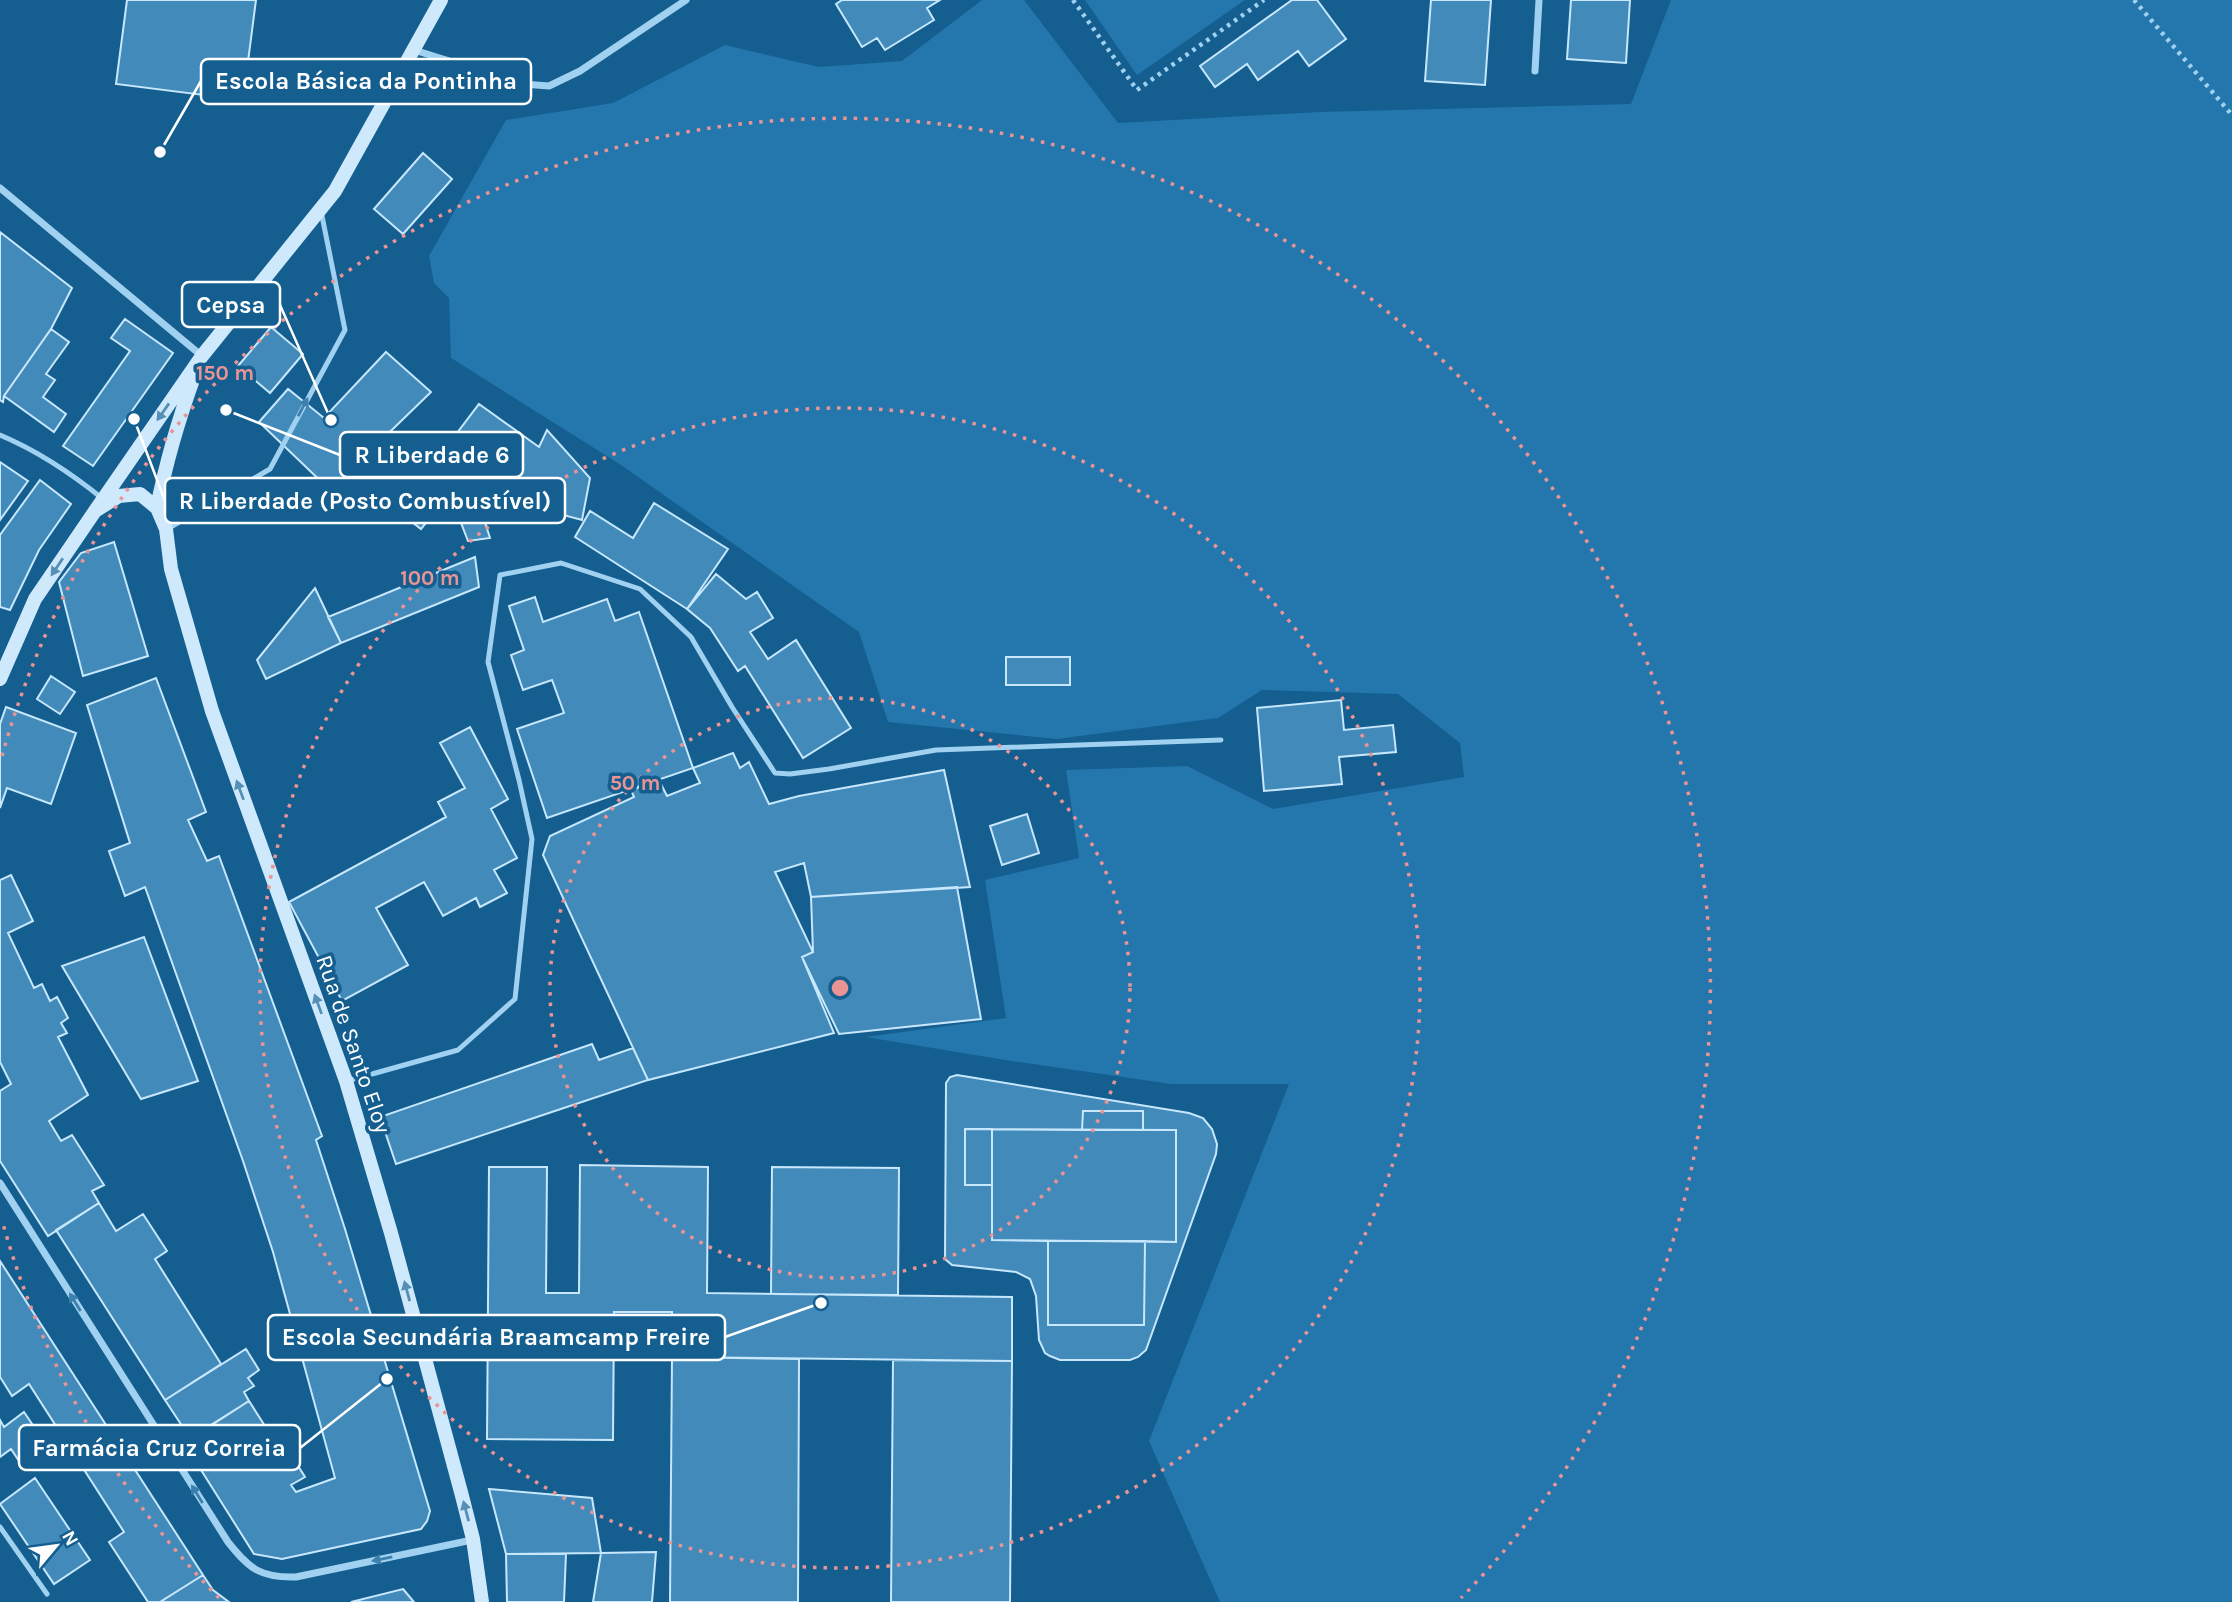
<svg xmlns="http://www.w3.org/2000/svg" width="2232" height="1602" font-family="Karla,sans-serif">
<rect width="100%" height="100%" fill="#145e90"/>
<path fill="#2377ad" d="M982,0h42l94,123 201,-11 312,-8 40,-104h561v1602h-1012l-71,-161 140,-357h-118l-166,-24 -139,-23 140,-19 -21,-138 94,-22 -13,-88 121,-4 86,43 191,-32 -4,-34 -62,-49 -136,-4 -44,28 -161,21 -169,-17 -29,-90 -238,-167 -170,-107 -2,-60 -15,-15 -5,-27 77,-136 107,-17 112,-58 94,22 83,-6z
M1085,0h160l-108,75z"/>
<path fill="#418aba" stroke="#c7e7fc" stroke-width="2" fill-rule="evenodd" d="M127,0h129l-13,100 -127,-16z
M842,0h98l-13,8 7,12 -49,30 -8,-12 -15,9 -26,-43z
M1292,0h25l29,39 -37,27 -11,-15 -40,29 -11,-16 -32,23 -15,-21z
M1431,0h60l-6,85 -60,-4z
M1571,0h59l-4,63 -59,-4z
M423,153l29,26 -49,55 -29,-25z
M0,232l72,56 -21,41 -47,67 -1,6 -3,-2z
M125,319l48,34 -80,113 -30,-20 67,-95 -19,-13z
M271,327l32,27 -33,39 -32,-27z
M51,329l18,13 -23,32 9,6 -12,17 23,17 -12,18 -50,-36z
M386,352l45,40 -101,98 -71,-68 29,-33 36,29z
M479,404l60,43 8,-17 43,48 -8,42 -86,-23 8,16 -21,3 7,22 -22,3 -10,-26 12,-22 -14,-8 -35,44 -23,-18z
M0,462l28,19 -28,39z
M40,480l31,24 -32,46 -29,60 -10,-3v-72z
M654,503l74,46 -41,60 -112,-72 15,-26 43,27z
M114,542l34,114 -65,20 -24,-94 22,-29z
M475,557l4,30 -138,56 -13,-26z
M716,574l30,25 11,-7 16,26 -23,14 18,27 28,-19 55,88 -48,30 -58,-92 -7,5 -28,-43 -23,-19z
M315,588l26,55 -75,36 -9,-19z
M535,597l8,25 64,-23 8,22 24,-9 54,156 -146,50 -30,-89 47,-16 -12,-33 -29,10 -12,-35 13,-5 -15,-44z
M1006,657h64v28h-64z
M51,676l24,16 -15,22 -23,-15z
M156,678l50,134 -18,8 19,41 12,-5 103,280 -6,4 29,89 85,282 -3,10 -6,8 -139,30 -28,-5 -70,-111 65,-42 23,36 6,-3 27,43 -14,8 5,7 39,-14 -62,-226 -30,-91 -98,-274 -20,9 -16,-45 21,-8 -43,-138z
M1341,700l3,30 49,-5 3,27 -57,5 3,27 -78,7 -7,-83z
M6,707l70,26 -25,71 -44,-16 -7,20v-84z
M470,727l38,72 -17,10 26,49 -23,12 13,23 -27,14 -4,-9 -33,18 -19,-34 -48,26 32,57 -66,36 -53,-99 157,-85 -8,-15 27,-14 -25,-45z
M733,753l7,15 9,-6 20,42 30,-8 145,-26 26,117 -159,10 -7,-34 -29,9 38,80 -11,5 32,76 -186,47 -105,-225 7,-19 84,-39 -3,-7 28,-10 8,16 33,-13 -7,-15z
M1027,814l12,39 -37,12 -12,-39z
M11,875l22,46 -25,12 26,55 8,-4 8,17 7,-4 11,21 -7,5 6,10 -9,4 30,58 -39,26 12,20 11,-6 32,50 -12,6 7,12 -51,33 -48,-75v-70l11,-7 -11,-22v-182z
M957,887l24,132 -142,15 -37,-77 11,-5 -2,-55z
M144,937l54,144 -57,18 -79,-133z
M592,1044l7,16 34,-12 15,32 -252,84 -16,-47z
M957,1075l232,38 14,5 9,11 5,15 -1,10 -70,196 -8,7 -8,3h-70l-10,-4 -5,-3 -6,-13 -3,-44 -6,-17 -14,-7 -64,-7 -7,-6 1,-176 4,-6zM1083,1111h60v19h33v112l-31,-1 -1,84h-96v-84l-56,-1v-55h-27v-56l117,1z
M1083,1111h60v19h-61z
M965,1129h27v56h-27z
M992,1129l184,1v112l-184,-2z
M580,1165l128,2 -1,126 305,4v64l-340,-4v-45h-58l-1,128 -126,-1 2,-272h58l-1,126h33z
M772,1167l127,1 -1,127 -127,-1z
M99,1203l17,28 27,-17 24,37 -12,8 66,105 -56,36 -109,-170z
M1048,1241h97l-1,84h-96z
M0,1261l203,314 -43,27h-12l-39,-60 15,-10 -95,-148 -17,12 -12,-19z
M614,1312h58v45h-58z
M246,1349l13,21 -11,8 6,8 -10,6 5,9 -59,37 -25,-38z
M672,1357l127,2 -1,243h-128z
M893,1360l119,1 -2,241h-119z
M24,1412l27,40 -26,18 -14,-21 -11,8v-37l4,7z
M35,1478l55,82 -36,24 -54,-80z
M489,1489l103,9 9,55 -95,1z
M656,1552l-4,50h-59l8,-49z
M506,1554h60l-2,48h-57z
M203,1575l10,15 16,12h-69z
M403,1589l11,13h-63z"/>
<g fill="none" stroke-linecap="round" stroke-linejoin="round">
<path stroke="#a0d1f1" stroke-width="4.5" stroke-dasharray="3.5 5" stroke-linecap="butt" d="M1073,0l64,90 127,-90
M2134,0l98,115"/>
<path stroke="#a0d1f1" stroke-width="5" d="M0,435c38,16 71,38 103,64
M169,528l101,-59 75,-139 -24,-119
M347,1081l111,-31 57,-51 17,-160 -13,-59 -31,-118 12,-87 61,-12 79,26 51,48 41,70 43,66 15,1 39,-5 107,-19 285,-10
M0,1527l47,67"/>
<path stroke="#a0d1f1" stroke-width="7" d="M414,50l109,34 26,2 31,-15 106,-71
M1535,71l4,-71
M0,188l202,168
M0,1183l228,359c21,27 33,36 68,35l176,-37"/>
<path stroke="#cee9fc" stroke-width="14" d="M157,508c9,-46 22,-90 38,-134
M95,511l24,-15 21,-2 17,14 9,21 5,40 41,142 134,370 45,152 70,259 12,47 9,63
M0,679l35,-80 60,-88 107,-155 133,-165 106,-191"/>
</g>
<defs><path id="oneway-solid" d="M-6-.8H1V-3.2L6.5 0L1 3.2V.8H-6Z" transform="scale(1.75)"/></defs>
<g fill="#3e80ad">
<use href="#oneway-solid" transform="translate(303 407) rotate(-62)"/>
<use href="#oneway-solid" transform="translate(75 1302) rotate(-122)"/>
<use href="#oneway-solid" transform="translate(197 1494) rotate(-122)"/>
<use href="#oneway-solid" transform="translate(382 1559) rotate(168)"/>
</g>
<g fill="#558fb6">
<use href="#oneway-solid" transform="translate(163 412) rotate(125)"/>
<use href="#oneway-solid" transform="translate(57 567) rotate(124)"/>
<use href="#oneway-solid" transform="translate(240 790) rotate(-110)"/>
<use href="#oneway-solid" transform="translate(318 1004) rotate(-110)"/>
<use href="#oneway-solid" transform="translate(407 1291) rotate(-105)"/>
<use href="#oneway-solid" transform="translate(466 1511) rotate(-105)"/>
</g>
<g fill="none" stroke="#ea9494" stroke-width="3.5" stroke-dasharray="3.5 7">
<circle cx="840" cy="988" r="290"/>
<circle cx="840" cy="988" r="580"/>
<path d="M219 1598A870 870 0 0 1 2 1220M2 756A870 870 0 1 1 1461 1598"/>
</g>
<g text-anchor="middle" stroke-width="7" stroke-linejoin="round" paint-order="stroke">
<g font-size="23" fill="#fff" stroke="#145e90">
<text transform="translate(354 1044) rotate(71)" y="8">Rua de Santo Eloy</text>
</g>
</g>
<circle cx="840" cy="988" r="10" fill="#ea9494" stroke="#145e90" stroke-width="3.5"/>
<g font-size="21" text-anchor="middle" font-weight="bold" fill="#ea9494" stroke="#145e90" stroke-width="7" stroke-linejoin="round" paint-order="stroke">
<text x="225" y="380">150 m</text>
<text x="430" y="585">100 m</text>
<text x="635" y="790">50 m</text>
</g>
<path fill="none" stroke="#fff" stroke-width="2.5" d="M160 152L201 81M331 420L280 305M226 410L340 455M134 419L165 501M821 1303L725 1337M387 1379L300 1448"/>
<g fill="#fff" stroke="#145e90" stroke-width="2.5">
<circle cx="160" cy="152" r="7"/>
<circle cx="331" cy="420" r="7"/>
<circle cx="226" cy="410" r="7"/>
<circle cx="134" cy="419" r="7"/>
<circle cx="821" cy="1303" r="7"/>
<circle cx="387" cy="1379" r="7"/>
</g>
<g fill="#145e90" stroke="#fff" stroke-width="2.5">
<rect x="201" y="59" width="330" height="45" rx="7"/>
<rect x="182" y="282" width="98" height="45" rx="7"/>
<rect x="340" y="432" width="183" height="45" rx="7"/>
<rect x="165" y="478" width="400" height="45" rx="7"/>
<rect x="268" y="1315" width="457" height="45" rx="7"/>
<rect x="19" y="1425" width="281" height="45" rx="7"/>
</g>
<g font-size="24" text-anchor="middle" font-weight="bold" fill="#fff">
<text x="366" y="89">Escola Básica da Pontinha</text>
<text x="231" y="313">Cepsa</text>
<text x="432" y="463">R Liberdade 6</text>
<text x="365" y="509">R Liberdade (Posto Combustível)</text>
<text x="496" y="1345">Escola Secundária Braamcamp Freire</text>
<text x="159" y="1456">Farmácia Cruz Correia</text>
</g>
<g transform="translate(56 1546) rotate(61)" stroke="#145e90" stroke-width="5" paint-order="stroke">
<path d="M0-5L12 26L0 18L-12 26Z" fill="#ffffff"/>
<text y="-10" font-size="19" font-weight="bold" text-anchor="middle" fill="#ffffff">N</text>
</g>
</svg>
